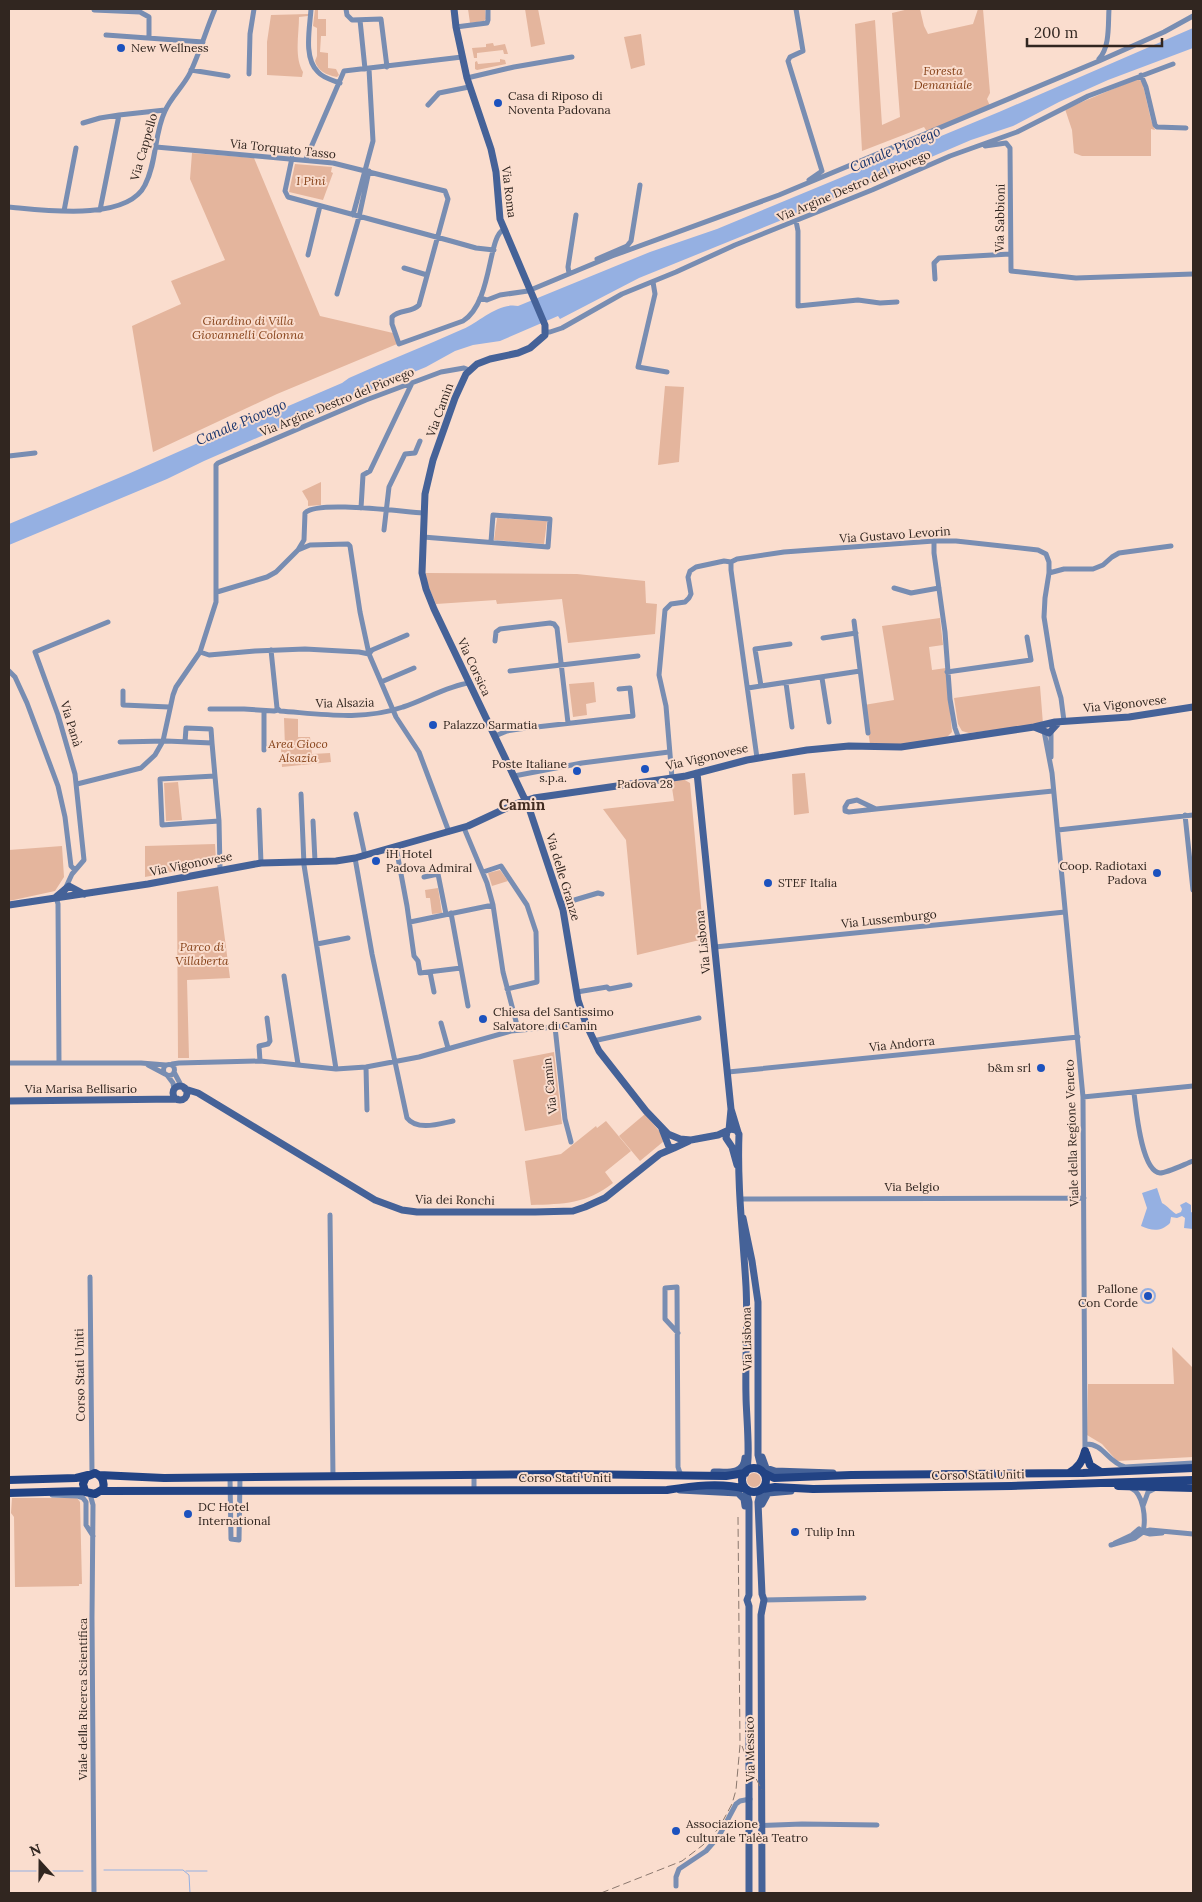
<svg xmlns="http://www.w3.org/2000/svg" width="1202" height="1902" font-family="Lora,serif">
<rect width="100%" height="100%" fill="#faddce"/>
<path fill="#e4b59d" d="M315,9h3v10h8v17h-5l-1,16 8,1v15l8,1 3,6 -2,2c-11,-2 -19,-6 -22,-16l2,-5v-28l-4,-2z
M468,9h17l1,10 -2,2 -14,2z
M525,9h13l7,35 -14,3z
M909,9h11l4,17 4,8 45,-10 5,-15h5l7,84 -3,6 3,7 -62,27 -4,-6 -62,24 -7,-127 20,-4 7,105 18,-8 -8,-104z
M308,14v2l-9,1c0,17 -5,40 4,55l-1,5 -35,-2v-33l4,-27z
M641,34l4,31 -14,4 -7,-32z
M493,43l1,3 11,-2 3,10h-4l-1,-4 -26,3v5h-3l-2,-10 14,-1v-3z
M500,59l5,1 1,4 -29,6 -2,-1v-7l2,-1 1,3 22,-2z
M1137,79l4,2 2,4 8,35 4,10 -4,-1v27h-69l-8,-3 -2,-23 -7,-21z
M192,153l62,5 66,158 73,17 4,11 -120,50 -124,58 -21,-126 49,-22 -10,-23 54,-21 -35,-81z
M295,164l37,3 -1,5 2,1 -10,27 -34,-8z
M665,386l19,1 -5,75 -21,3z
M321,482v23l-13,1v-5l-6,-10z
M497,518l50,3 -3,23 -50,-4z
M426,573l151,1 68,7 1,22 11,1 -2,30 -87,9 -6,-44 -65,5 -1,-4 -60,4 -9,-21z
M940,618l3,27 -14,2 3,23 14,-2 6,64 -6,6 -40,6h-36l-6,-39 30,-5 -12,-74z
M594,682l2,20 -10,2 1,11 -14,2 -4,-33z
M1040,686l3,38 -74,9 -7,-2 -4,-7 -4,-26z
M284,718l14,1v18h12l2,17 18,-1 1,9 -49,5 -1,-18 4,-1z
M805,773l4,40 -15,2 -2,-41z
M683,779l7,4 14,156 -67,16 -11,-115 -23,-31 71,-8 -3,-20z
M178,782l4,38 -16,1 -2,-38z
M215,844l1,16 -2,4 -69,13v-31z
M62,846l2,31 -9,14 -46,10v-51z
M500,870l8,11 -16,5 -4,-13z
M218,886l12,92 -43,2 2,78h-11l-1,-166z
M438,888l4,25 -10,1 -2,-16h-4l-1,-8z
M554,1052l8,72 -37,7 -12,-71z
M645,1114l19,23v4l-24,20 -21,-25z
M606,1121l25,30 -26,21 8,11c-27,21 -49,21 -82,22l-6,-44 36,-7 35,-28 1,2z
M1172,1347l21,21v89l-76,4 -15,-17 -15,-9 1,-51h86z
M747 1480a7 7 0 1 1 14 0a7 7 0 1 1-14 0Z
M12,1498h65l3,4 2,82h-3v2l-64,1 -1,-70 -3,-4z"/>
<path fill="#95b0e2" d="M1193,28v20l-85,32 -49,22 -46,24 -42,14 -152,65 -180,73 -79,41 -2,-3 -58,25 -27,4 -18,6 -29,16 -112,46 -110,48 -37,18 -158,66v-21l119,-50 129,-57 8,-1 77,-33 7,-5c38,-17 76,-32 114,-49 16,-7 36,-27 55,-23l132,-54 67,-23 282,-117z
M1157,1188l5,15c7,4 9,8 14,11l5,-2 1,-3 -2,-4 6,-3 5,3v7l2,1v16l-9,-1 1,-10 -3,-2 -5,2 -6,-1 -1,6c-9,9 -18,8 -29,3l6,-18 -5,-15z
M1140 1296a8 8 0 1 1 16 0a8 8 0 1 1-16 0Z"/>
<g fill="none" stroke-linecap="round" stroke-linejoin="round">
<path stroke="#95b0e2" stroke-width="1" d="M104,1870h79l6,5 1,18
M9,1871h74
M186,1871h21"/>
<path stroke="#788db2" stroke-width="5" d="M311,9c-1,18 -8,49 7,63 5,6 14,8 22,11
M346,9l1,6 5,5 29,-1 6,48
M796,9l7,42 -13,6 -2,4 34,110 -13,9
M94,10l46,2 9,5v21
M360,20l5,49
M456,27l31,-4 1,-3v-11
M106,35l97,7
M1099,59c11,-12 9,-34 10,-50
M191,70l37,6
M249,74l1,-40 4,-25
M1141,75l5,12 9,38 2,2 29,1
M467,78l47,-11 58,-10
M428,105l11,-12 30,-6
M83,123l17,-5 19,-3
M985,146l21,-3 4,5 1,123 65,7 117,-4
M156,147l177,16 112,28 3,8 -29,106c-7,8 -20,4 -27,12v7l7,20 64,-23c29,-18 25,-84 40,-91
M292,158l-7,33 3,6 163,44 25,7 18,2
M306,159l38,-88 118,-14
M9,207c34,3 118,15 136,-22 12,-23 9,-51 20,-74 6,-14 18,-24 25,-38 10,-21 16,-43 25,-64
M100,210l19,-95 46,-5
M64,211l12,-63
M353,215l20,-74 -4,-72
M796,221l2,10v75l60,-6 22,3 17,-1
M308,255l12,-49
M597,259l30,-13 4,-5 9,-56
M404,268l23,7
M569,273l-1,-6 8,-52
M935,279l-1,-16 5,-5 71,-4
M653,282l2,12 -17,73 29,5
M337,294l22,-77 10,-46
M480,298l7,2 13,-5 28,-4 84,-35 167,-61 320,-134 65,-29 29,-16
M546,332h4l12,-4 60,-34 54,-22 59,-27 137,-55 78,-34 67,-24 71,-36 85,-32
M9,456l26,-3
M361,508l2,-33 7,-4 42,-88
M384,530l5,-43 16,-33 10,-1 5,-12
M423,537l125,10 2,-28 -57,-4 -2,27
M934,541v12l11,79 5,67 5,29 4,11
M298,550l6,-10 1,-27c11,-13 98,-1 118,0
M731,562v8l26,188
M1049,573l15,-4h29l10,-4 9,-8 7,-4 52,-7
M894,588l17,5 28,-5
M217,592l50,-15 9,-5 22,-22 12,-5 38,-1 2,2 10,66 9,42 27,63 23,35 30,80
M854,621l14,112
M823,638l33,-5
M495,641l1,-9 4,-3 50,-6 4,1 3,4 11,95
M271,650l6,58 3,3c41,3 83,10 123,-4 22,-7 44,-21 66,-24
M200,652l9,3 46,-4 50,-2 54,3 10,2
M369,654l3,-4 35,-15
M9,671l6,6 12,26 31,83 7,31 6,49 4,4
M510,671l128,-15
M947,672l84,-12 -4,-23
M822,678l7,44
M381,682l33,-14
M786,683l6,44
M761,686l-6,-37 35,-5
M748,688l112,-17
M123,691v14l46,2
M210,709h34l30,2 4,-1
M264,711v39
M1044,731l8,42 31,324 2,354
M1051,731v26
M495,736l12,-5 12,-2 114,-13 -3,-28 -11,1
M120,742l46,-1 46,2 7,78 1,48
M185,742l1,-14 25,1 1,14
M215,776l-55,3 2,46 57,-4
M514,776l68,-13 87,-11
M672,778l-6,-72 -7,-31 6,-65 6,-6 14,-2 4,-4 2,-4 -3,-17 2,-6 6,-4 28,-6 7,1 6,-3 47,-7 150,-11h22l82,9 8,4 3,8v11l-4,25 -1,19 8,51 9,30 3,23
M77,784l64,-16 14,-13 8,-14 10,-46 3,-8 24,-35 16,-50v-137l2,-2 148,-63 75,-28 23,-4 5,2
M301,794l3,71 32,204
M876,809l-27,3 -4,-1v-4l3,-5 9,-2 19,9 177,-18
M259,810l2,53
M356,814l9,42
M1185,815l8,75
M313,821l2,40
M464,828l23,55 6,22 10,67 15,57
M1058,830l135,-15
M396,847l11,59 7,50 4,5 2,12 41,-5
M355,858l17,96 35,164c10,13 32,6 46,3
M483,872l18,-6 26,39 9,27 1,50 -30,7
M424,877l14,-3 8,40
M66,887l6,-13 12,-14 -9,-86 -17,-59 -23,-63 73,-30
M56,897l2,7 1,159
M561,904l37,-11 4,1
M451,913l17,93
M410,922l83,-17
M317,944l31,-6
M715,947l350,-35
M430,972l4,20
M284,976l14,88
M577,992l30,-5 2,2 21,-4
M441,1023l7,25
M555,1027l10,92 6,23
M593,1041l106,-23
M260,1061l-1,-15 9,-2 2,-3 -3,-23
M9,1063h132l25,2
M172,1064l7,-1 81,-2 76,8 30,-2 53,-10 92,-26 75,-7
M163.5 1070a5.5 5.5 0 1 1 11 0a5.5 5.5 0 1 1-11 0Z
M148,1065l17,9
M366,1067l1,43
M174,1072l8,15
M728,1072l350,-35
M167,1075l6,8 1,7
M1134,1093c2,15 7,78 26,80 7,0 25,-9 33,-12
M1083,1097l110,-11
M740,1199l344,-1
M330,1215l3,262
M90,1277l2,196
M678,1333l-13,-14v-31l12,-1 1,180 2,6 4,3
M1085,1444c19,-1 22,18 40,23l68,-4
M230,1478l1,61 8,1 1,-62
M1131,1488c13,6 15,31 12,44
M474,1489v-13
M90,1494l3,11 -1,113 2,275
M52,1495l25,1 6,2 3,4v23l7,11
M1143,1506l5,-14 8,-4
M1143,1532l7,2 12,-1
M1115,1543l17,-8 7,-6
M1111,1545l24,-7 8,-6 7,-2 43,4
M764,1600l100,-2
M750,1826l52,-2 75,1
M676,1886v-9l3,-8 27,-18 13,-15 17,-32 4,-3 10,-2"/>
<path stroke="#456298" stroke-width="7" d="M454,9l2,18 11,51 24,71 5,23 4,47 45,106v10l-15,13 -12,5 -28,6 -13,5 -11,10 -11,24 -22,62 -8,34 -3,79 4,16 8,20 95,199 34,102 15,90 8,24 13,27 47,60 22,23 12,5 11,1 27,-5 13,-6 5,1 3,4c-2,51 4,101 7,152 2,37 -1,73 0,110 0,17 5,63 0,76
M1034,727l15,6 10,-11
M697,773l34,336 7,23
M56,897l13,-11 15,8
M9,905l139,-21 113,-21 75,-2 19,-3 113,-32 47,-22 19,-6 152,-22 61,-16 60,-10 42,-4 52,1 133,-20 21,-5 74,-5 64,-10
M173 1093a7 7 0 1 1 14 0a7 7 0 1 1-14 0Z
M185,1089l13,4 177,107 27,10 15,2h118l38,-1 12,-4 20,-9 55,-44 14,-6
M9,1101l168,-2
M662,1129l7,18 5,1 15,-7
M729,1130l2,-21
M727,1131l-1,7 6,9 5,18
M743,1218l9,43 6,41v153l4,16
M762,1457l4,11 9,3 58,2
M714,1472c13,0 30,3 31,-14
M680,1490l58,3 6,6 1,7
M746,1490l3,12v93l-2,5 2,6v287
M761,1490l-3,12 4,92 2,6 -3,15 1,278
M762,1504l6,-11 23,-2"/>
<path stroke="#224384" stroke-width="8" d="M1086,1453l4,12 11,7
M742 1480a12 12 0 1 1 24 0a12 12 0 1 1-24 0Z
M764,1473l10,5 77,-3 232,-2 110,-5
M1069,1473c10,-6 13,-11 16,-22
M99,1475l65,3 403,-4 159,2 19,-3
M9,1480l67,-2 12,-3
M1118,1486l75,2
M763,1489l12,-2 38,2 198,-3 182,-6
M101,1491l566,-1c25,-4 54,-8 79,-1
M9,1493l72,-2 14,3 8,-5c2,-8 -1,-13 -8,-16l-9,4 -3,7 2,7"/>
<path stroke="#8b786e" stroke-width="1" stroke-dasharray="8 4" stroke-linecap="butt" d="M742,1746l9,23 11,21
M601,1893l81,-32 21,-16 16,-17 13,-24 4,-14 4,-45 -2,-228"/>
</g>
<g fill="#1c52be" stroke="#faddce" stroke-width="2">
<circle cx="121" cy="48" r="5"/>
<circle cx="498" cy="103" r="5"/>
<circle cx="433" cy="725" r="5"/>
<circle cx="645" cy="769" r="5"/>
<circle cx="577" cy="771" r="5"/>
<circle cx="376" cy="861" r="5"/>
<circle cx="1157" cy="873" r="5"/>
<circle cx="768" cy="883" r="5"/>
<circle cx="483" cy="1019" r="5"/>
<circle cx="1041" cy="1068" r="5"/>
<circle cx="1148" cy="1296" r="5"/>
<circle cx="188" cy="1514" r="5"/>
<circle cx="795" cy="1532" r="5"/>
<circle cx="676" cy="1831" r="5"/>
</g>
<g text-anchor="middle" stroke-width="4" stroke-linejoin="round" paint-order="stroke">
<g font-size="12" fill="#312620" stroke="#faddce" text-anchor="start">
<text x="131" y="52">New Wellness</text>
<text x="508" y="100">Casa di Riposo di<tspan x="508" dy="14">Noventa Padovana</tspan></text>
<text x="443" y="729">Palazzo Sarmatia</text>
<text x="567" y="768" text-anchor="end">Poste Italiane<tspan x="567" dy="14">s.p.a.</tspan></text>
<text x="645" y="788" text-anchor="middle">Padova 28</text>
<text x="386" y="858">iH Hotel<tspan x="386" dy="14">Padova Admiral</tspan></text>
<text x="1147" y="870" text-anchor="end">Coop. Radiotaxi<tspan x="1147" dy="14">Padova</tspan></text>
<text x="778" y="887">STEF Italia</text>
<text x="493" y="1016">Chiesa del Santissimo<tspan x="493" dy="14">Salvatore di Camin</tspan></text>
<text x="1031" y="1072" text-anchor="end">b&amp;m srl</text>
<text x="1138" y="1293" text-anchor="end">Pallone<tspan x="1138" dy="14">Con Corde</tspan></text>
<text x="198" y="1511">DC Hotel<tspan x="198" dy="14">International</tspan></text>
<text x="805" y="1536">Tulip Inn</text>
<text x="686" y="1828">Associazione<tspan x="686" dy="14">culturale Talèa Teatro</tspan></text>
</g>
<g font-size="12" font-style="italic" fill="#864219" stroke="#faddce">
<text x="943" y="75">Foresta<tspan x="943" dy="14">Demaniale</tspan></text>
<text x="311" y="185">I Pini</text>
<text x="248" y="325">Giardino di Villa<tspan x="248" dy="14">Giovannelli Colonna</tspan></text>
<text x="298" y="748">Area Gioco<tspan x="298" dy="14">Alsazia</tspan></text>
<text x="202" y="951">Parco di<tspan x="202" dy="14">Villaberta</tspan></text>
</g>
<g font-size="12" fill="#312620" stroke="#faddce">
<text transform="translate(144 147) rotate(-74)" y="4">Via Cappello</text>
<text transform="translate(283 149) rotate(6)" y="4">Via Torquato Tasso</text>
<text transform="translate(854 186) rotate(-23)" y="4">Via Argine Destro del Piovego</text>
<text transform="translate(509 192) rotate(83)" y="4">Via Roma</text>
<text transform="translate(1000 218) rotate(-89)" y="4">Via Sabbioni</text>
<text transform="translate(337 402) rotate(-22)" y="4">Via Argine Destro del Piovego</text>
<text transform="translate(440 410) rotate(-70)" y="4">Via Camin</text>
<text transform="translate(895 535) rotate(-4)" y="4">Via Gustavo Levorin</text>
<text transform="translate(474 667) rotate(65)" y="4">Via Corsica</text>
<text transform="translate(345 703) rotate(-1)" y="4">Via Alsazia</text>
<text transform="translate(1125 704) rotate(-6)" y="4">Via Vigonovese</text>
<text transform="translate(71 724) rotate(73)" y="4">Via Panà</text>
<text transform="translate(707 757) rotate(-13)" y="4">Via Vigonovese</text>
<text transform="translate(191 864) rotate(-11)" y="4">Via Vigonovese</text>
<text transform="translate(563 877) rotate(73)" y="4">Via delle Granze</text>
<text transform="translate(889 919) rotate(-6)" y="4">Via Lussemburgo</text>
<text transform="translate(703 942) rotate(-96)" y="4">Via Lisbona</text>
<text transform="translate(902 1044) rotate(-6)" y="4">Via Andorra</text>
<text transform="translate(550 1086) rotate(-96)" y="4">Via Camin</text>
<text x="81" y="1093">Via Marisa Bellisario</text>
<text transform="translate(1072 1133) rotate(-92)" y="4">Viale della Regione Veneto</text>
<text x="912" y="1191">Via Belgio</text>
<text transform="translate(455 1200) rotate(1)" y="4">Via dei Ronchi</text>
<text transform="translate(747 1339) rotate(-91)" y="4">Via Lisbona</text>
<text transform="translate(80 1375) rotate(-91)" y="4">Corso Stati Uniti</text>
<text transform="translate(978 1475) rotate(-1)" y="4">Corso Stati Uniti</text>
<text x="565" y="1482">Corso Stati Uniti</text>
<text transform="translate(83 1699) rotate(-90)" y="4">Viale della Ricerca Scientifica</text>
<text transform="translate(750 1749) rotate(-91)" y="4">Via Messico</text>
</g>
<g font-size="14" font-style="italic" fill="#16336d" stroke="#faddce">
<text transform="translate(895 149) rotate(-23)" y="5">Canale Piovego</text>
<text transform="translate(241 422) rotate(-23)" y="5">Canale Piovego</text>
</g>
<g font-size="15" font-weight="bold" fill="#422c21" stroke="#faddce">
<text x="522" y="810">Camin</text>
</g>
</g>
<rect width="1202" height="1902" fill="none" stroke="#312620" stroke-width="20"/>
<g transform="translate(40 1862) rotate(339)" stroke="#faddce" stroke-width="4" paint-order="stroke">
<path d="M0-4L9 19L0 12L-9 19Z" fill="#312620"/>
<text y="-8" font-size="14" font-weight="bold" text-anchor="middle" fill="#312620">N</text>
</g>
<path d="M1027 38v8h135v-8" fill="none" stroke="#312620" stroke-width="2.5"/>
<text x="1034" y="38" font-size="15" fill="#312620" stroke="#faddce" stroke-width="4" paint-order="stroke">200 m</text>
</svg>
